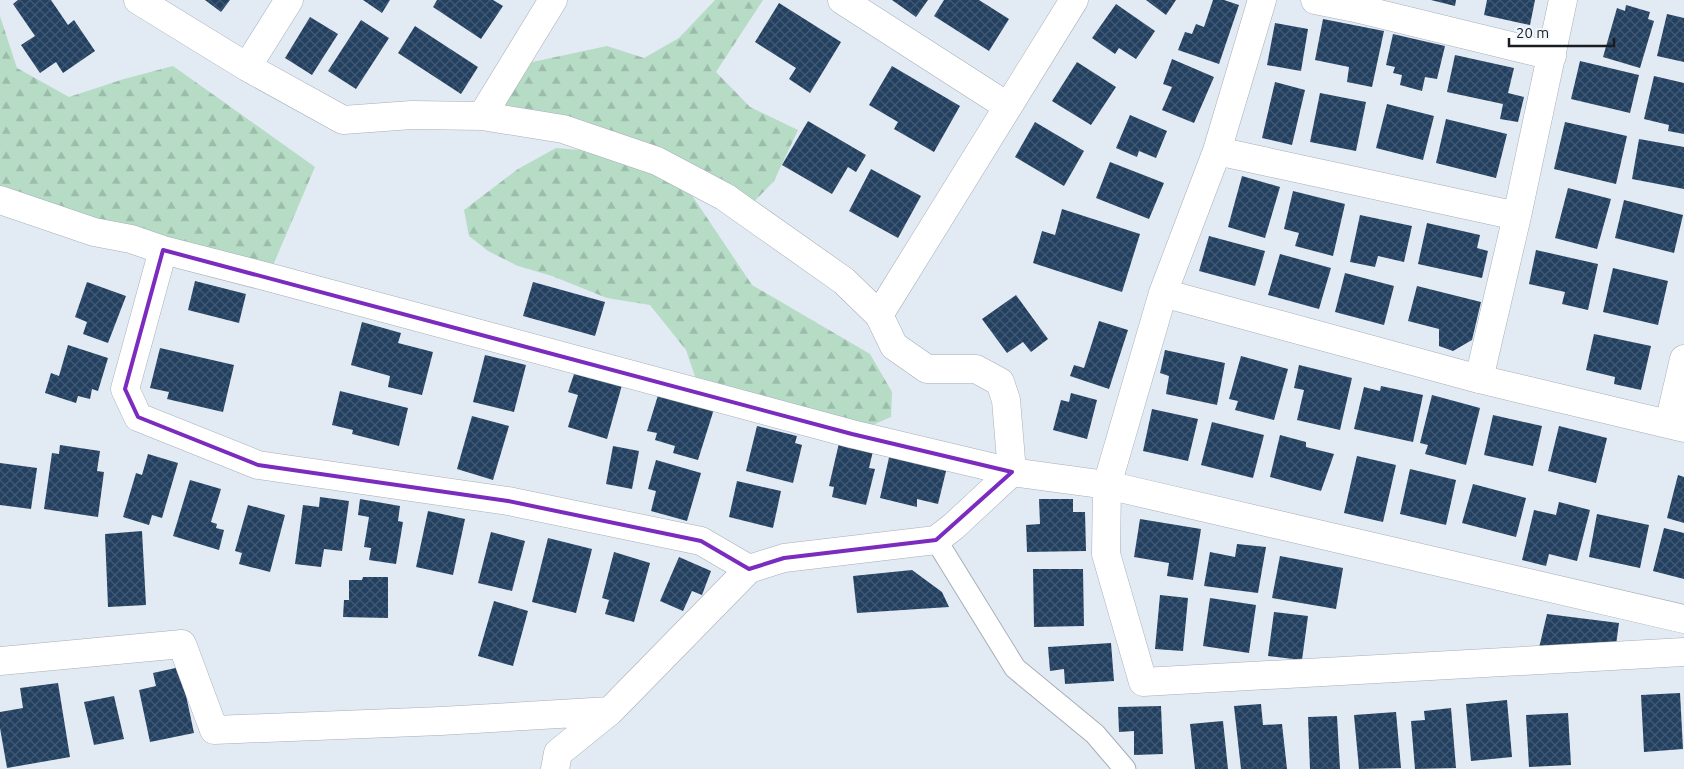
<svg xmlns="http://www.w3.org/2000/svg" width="1684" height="769" font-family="Ubuntu,sans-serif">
<defs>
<pattern id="forest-firs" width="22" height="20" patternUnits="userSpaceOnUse" patternTransform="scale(1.25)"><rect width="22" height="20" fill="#b6dcc6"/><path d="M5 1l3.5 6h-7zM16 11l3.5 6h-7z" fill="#9cbcaa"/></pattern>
<pattern id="building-cross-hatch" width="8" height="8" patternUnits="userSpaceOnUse" patternTransform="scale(1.25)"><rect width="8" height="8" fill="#234060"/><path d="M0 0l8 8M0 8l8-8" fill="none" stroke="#415972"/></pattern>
</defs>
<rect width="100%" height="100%" fill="#e2eaf4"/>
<path fill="url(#forest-firs)" d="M715,0h48l-47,72 34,35 48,23 -24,51 -29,30 -56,-20 63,94 118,69 22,38 -1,25 -39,17 -152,-43 -14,-41 -36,-45 -43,-7 -55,-22 -34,-10 -30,-15 -19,-15 -5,-26 54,-41 38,-21 46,4 -111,-50 32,-38 84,-18 37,12 35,-20z
M0,16l17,52 52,29 55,-18 49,-13 142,101 -47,110 -268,-77z"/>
<path fill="url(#building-cross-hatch)" d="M18,0h33l17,25 6,-5 21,31 -32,22 -7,-11 -16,11 -19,-28 14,-9 -22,-32z
M205,0h25l-9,12z
M363,0h27l-8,13z
M437,0h56l10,6 -22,33 -48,-32z
M892,0h36l-12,17z
M944,0h35l30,19 -20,32 -55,-35z
M1146,0h30l-10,15z
M1213,0h11l15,5 -20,59 -41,-14 7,-18 7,2 4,-10 8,3z
M1431,0h25l-1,6z
M1487,0h48l-5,25 -46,-10z
M779,3l62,39 -31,51 -21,-14 7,-11 -41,-26z
M1116,4l39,27 -19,28 -17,-11 -4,6 -23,-16z
M1626,5l24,7 -2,7 6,2 -14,47 -37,-11 14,-49 8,3z
M1667,14l17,4v44l-27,-6z
M310,17l28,17 -26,41 -27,-17z
M1323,19l61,12 -12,56 -25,-5 2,-15 -34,-7z
M361,20l28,18 -33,51 -28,-18z
M1275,23l33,6 -7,42 -34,-6z
M415,26l63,41 -17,27 -63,-41z
M1393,34l52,12 -8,33 -12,-2 -3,14 -22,-6 2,-10 -9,-2 2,-6 -9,-2z
M1455,55l59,13 -6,25 16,4 -6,25 -18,-3 3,-15 -56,-12z
M1172,59l42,18 -20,46 -32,-13 10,-23 -9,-3z
M1580,61l59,14 -9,38 -59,-14z
M1077,62l39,25 -25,38 -39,-24z
M892,66l68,40 -26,46 -40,-23 4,-7 -29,-17z
M1654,76l30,7v51l-16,-3 1,-6 -25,-6z
M1275,82l30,8 -13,55 -30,-7z
M1320,93l46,9 -10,49 -46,-9z
M1387,104l47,12 -11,44 -47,-12z
M1130,115l37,16 -11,27 -17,-7 -2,6 -21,-9z
M1446,119l61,15 -11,44 -60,-15z
M808,121l58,34 -10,17 -8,-5 -16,27 -50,-29z
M1035,122l49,29 -20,35 -49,-29z
M1565,122l62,14 -11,48 -62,-15z
M1639,139l45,8v42l-52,-10z
M1110,162l54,21 -15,36 -53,-21z
M871,169l50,27 -23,42 -49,-27z
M1242,176l38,11 -15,51 -37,-11z
M1568,188l43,11 -14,50 -42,-11z
M1293,191l52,13 -12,52 -38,-10 4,-13 -15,-4z
M1624,200l59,15 -9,38 -59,-15z
M1062,209l78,25 -18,58 -89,-29 9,-32 13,4z
M1360,215l52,11 -8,36 -26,-6 -3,11 -25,-5z
M1427,223l53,12 -3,13 11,3 -6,27 -64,-14z
M1209,236l56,15 -10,35 -56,-15z
M1536,250l62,14 -10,46 -26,-6 3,-12 -36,-8z
M1280,254l51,14 -12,41 -51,-14z
M1613,268l55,13 -10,44 -55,-13z
M1345,273l49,13 -10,39 -49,-13z
M195,281l51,13 -7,29 -51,-13z
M87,282l39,14 -18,47 -25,-9 4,-12 -12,-5z
M533,282l72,20 -10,34 -72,-20z
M1417,286l64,16 -9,38 -19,11 -14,-5v-17l-31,-8z
M1016,295l32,44 -17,13 -8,-10 -16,11 -25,-34z
M1099,321l29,9 -19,59 -39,-13 4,-11 10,3z
M362,322l39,11 -3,10 35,9 -11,43 -34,-8 2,-11 -39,-11z
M1594,334l57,12 -10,44 -27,-6 1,-7 -29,-7z
M68,345l40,13 -10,33 -6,-2 -2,10 -12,-3 -2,7 -31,-10 6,-20 8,3z
M160,348l74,17 -11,47 -56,-13 2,-7 -19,-4z
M1165,350l60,13 -8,42 -51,-11 3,-18 -9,-3z
M485,355l41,10 -12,47 -41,-10z
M1241,356l47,13 -14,51 -39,-10 3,-9 -9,-2z
M1299,365l53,13 -12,52 -43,-10 7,-30 -10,-2z
M575,371l47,14 -15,54 -39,-12 10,-32 -10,-3z
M1381,386l42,9 -10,47 -59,-13 10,-42 16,4z
M340,391l68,17 -9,38 -47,-12 1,-4 -21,-5z
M659,392l55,17 -16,51 -25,-7 2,-7 -20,-6 2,-7 -10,-2z
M1071,393l26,7 -10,39 -34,-9 8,-30 8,2z
M1432,395l48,13 -14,57 -41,-11 3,-9 -8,-2z
M1152,409l46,10 -10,42 -45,-10z
M1493,415l49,11 -9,40 -49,-11z
M472,416l37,10 -16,54 -36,-11z
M1212,422l52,13 -11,43 -52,-13z
M757,426l40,10 -2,7 7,2 -9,38 -47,-12z
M1559,426l48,12 -11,45 -48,-12z
M1280,435l26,7v5l28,7 -13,37 -51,-14z
M839,443l34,8 -4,17 6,1 -9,36 -34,-8 2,-10 -5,-1z
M60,445l40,6 -3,20 7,1 -6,45 -54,-8 8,-56 7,1z
M613,446l26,5 -7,38 -26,-5z
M890,453l57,14 -9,37 -21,-5v8l-37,-9z
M148,454l30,9 -16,55 -10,-3 -3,10 -26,-8 13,-44 6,2z
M1357,456l39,9 -13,57 -39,-9z
M656,460l45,13 -14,48 -36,-10 5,-20 -8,-2z
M0,463l37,5 -6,41 -31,-4z
M1410,469l46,11 -10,45 -46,-11z
M1678,475l6,2v46l-17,-5z
M190,480l31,9 -10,33 6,2 -1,4 8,2 -5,20 -46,-14z
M737,481l44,10 -8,37 -44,-11z
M1473,484l53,14 -10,39 -54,-14z
M320,497l29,4 -7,50 -18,-2 -3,18 -26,-3 8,-59 16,2z
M360,499l40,7 -2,15 5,1 -7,42 -27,-4 2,-12 -7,-1 5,-30 -11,-2z
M1039,499h34v13h12l1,39 -59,1 -1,-27 14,-1z
M1559,502l31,8 -13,51 -28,-7 -3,12 -24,-6 12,-50 22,5z
M248,505l37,10 -15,57 -31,-8 3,-11 -7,-2z
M428,511l37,8 -12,56 -37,-8z
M1597,514l52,11 -9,43 -51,-11z
M1140,519l61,10 -8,51 -26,-4 2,-13 -35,-6z
M1664,528l20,5v46l-31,-8z
M142,531l4,74 -38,2 -3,-73z
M491,532l34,9 -13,50 -34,-8z
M548,538l44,11 -16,64 -44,-11z
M1237,544l29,3 -8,46 -54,-7 6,-34 25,5z
M614,552l36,11 -16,59 -29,-8 4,-14 -7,-2z
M1280,556l63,12 -7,41 -64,-11z
M679,557l32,14 -9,24 -10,-4 -9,20 -23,-10z
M1033,569h50l1,57 -50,1z
M912,570l30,22 7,15 -92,6 -4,-37z
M363,577h25v41l-45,-1 1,-17h5v-20h13z
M1160,595l28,3 -5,53 -28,-2z
M1210,598l46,7 -7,48 -46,-7z
M494,601l34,10 -15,55 -35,-10z
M1274,612l34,4 -6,44 -34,-4z
M1547,614l72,9 -3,22 -77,3z
M1111,643l3,38 -49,3 -1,-15 -14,2 -2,-24z
M180,667l14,66 -44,9 -11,-52 17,-4 -3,-13z
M58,683l12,74 -63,11 -7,-40v-16l23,-4 -3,-20z
M1680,693l3,56 -39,3 -3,-57z
M114,696l10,43 -30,6 -10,-43z
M1507,700l5,57 -41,4 -5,-57z
M1261,704l2,21 19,-1 5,45h-46l-7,-63z
M1161,706l2,48 -29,1v-24l-15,1 -1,-25z
M1451,708l5,60 -41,1 -4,-48 14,-1 -1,-9z
M1396,712l5,56 -42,1 -5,-54z
M1568,713l3,52 -42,2 -3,-52z
M1337,716l3,53h-30l-2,-52z
M1223,721l5,48h-33l-5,-45z"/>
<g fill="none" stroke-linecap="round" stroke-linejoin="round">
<defs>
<path id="lane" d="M936,540l79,128 80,66 30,35"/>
<path id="street" d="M138,0l109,67 96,53 69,-5 70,1 81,13 94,32 68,36 119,84 35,34 15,31 33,23h49l24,13 6,18 6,72 -58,54 -18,14 -152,18 -35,11 -139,142 -52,42 -3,16
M842,0l165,106
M1262,0l-45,151 -54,142 -56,192 -1,69 37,128 541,-30
M1315,0l40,8 197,48
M247,67l42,-67
M482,116l71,-116
M1217,151l300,65
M0,200l94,32 37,7 32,11 105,27 584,157 160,38 95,13 577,134
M163,250l-38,139 13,28 120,48 250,36 193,40 48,28
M1163,293l316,86 205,49
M879,315l195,-315
M1479,379l38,-163 46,-216
M1669,424l15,-65
M0,661l182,-17 32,86 227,-9 169,-10"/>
</defs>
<use href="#lane" stroke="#a6aeb7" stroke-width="23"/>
<use href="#street" stroke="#a6aeb7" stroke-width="29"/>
<use href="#lane" stroke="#fff" stroke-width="21"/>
<use href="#street" stroke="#fff" stroke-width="28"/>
</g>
<path fill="none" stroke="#7b2cbf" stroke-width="4" stroke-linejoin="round" d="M163,250l689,184 160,38 -76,68 -152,18 -35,11 -48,-28 -193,-40 -250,-36 -120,-48 -13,-28z"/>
<path d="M1509 38v8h105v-8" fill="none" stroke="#1a1d20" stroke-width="2.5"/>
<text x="1516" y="38" font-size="15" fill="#1a1d20" stroke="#f1f7ff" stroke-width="4" paint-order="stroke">20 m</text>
</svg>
